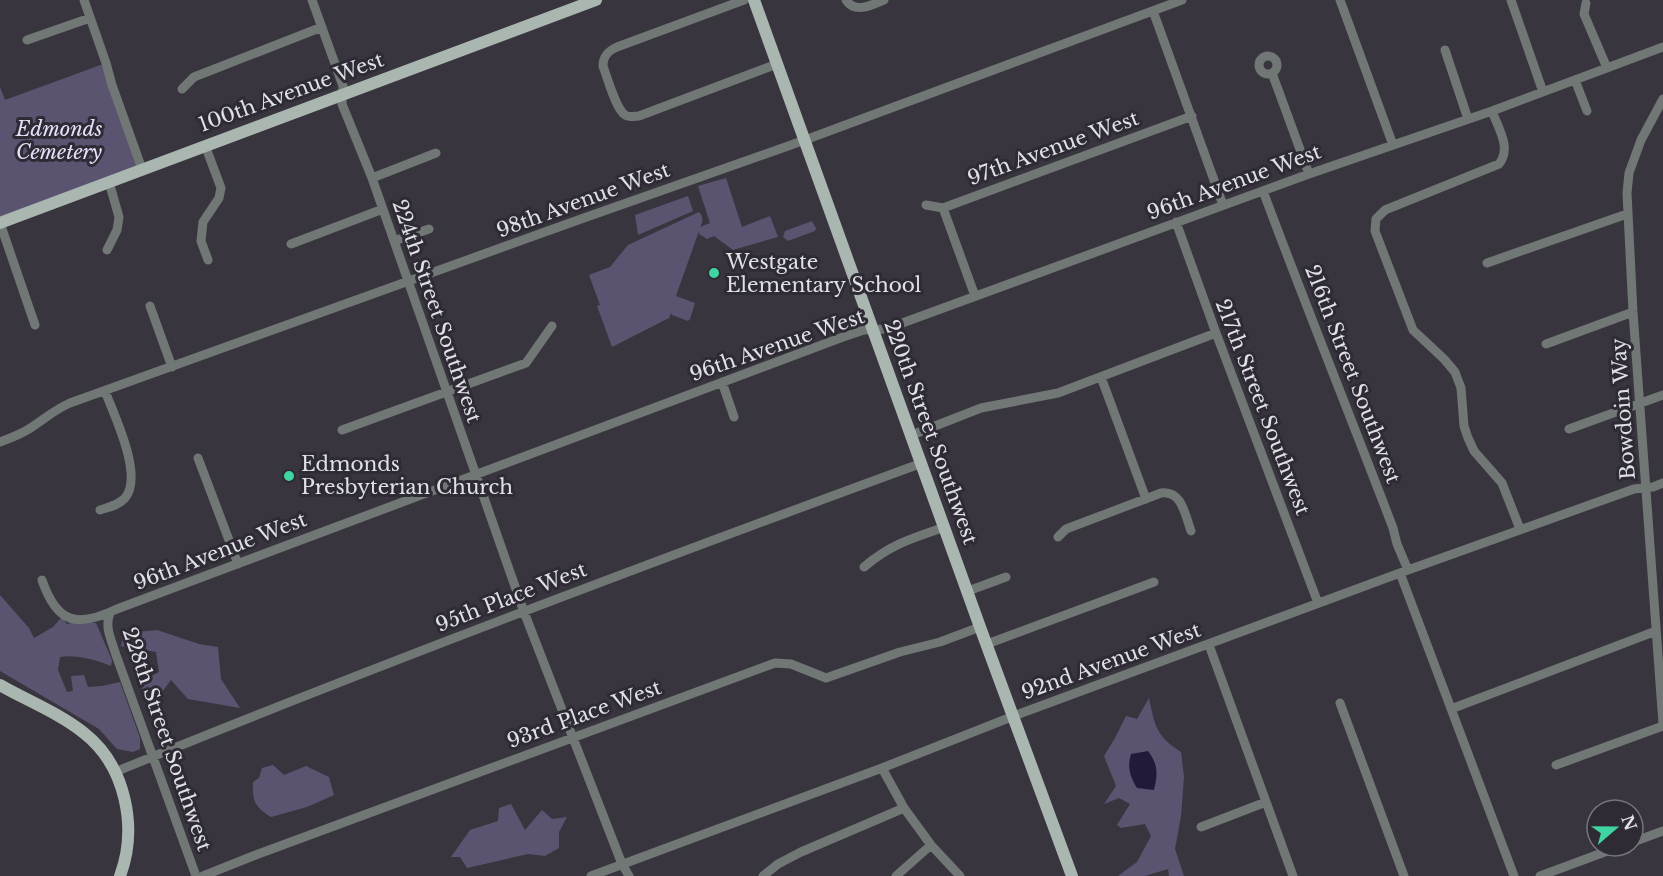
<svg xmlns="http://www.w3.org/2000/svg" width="1663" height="876" font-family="'Libre Baskerville',serif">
<rect width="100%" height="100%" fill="#38353f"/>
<path fill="#5b5470" d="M106,63l36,106 -142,53v-135l5,13z
M726,178l16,49 28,-11 8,21 -45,13 -19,-14 -7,3 -8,-5v-3l-23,65 19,7 -5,16 -2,2 -16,-6 -1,-2 -2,5 -57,29 -15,-41 3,-1 -11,-30 21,-8 18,-22 71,-33c5,6 4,9 1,15l10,-4 -12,-37z
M688,196l5,15 -55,24 -3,-20z
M812,221l4,7 -1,3 -27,10 -5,-4 2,-6z
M0,595l29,33 5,10 19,-11 9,-10 5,7 13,-3 16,2 16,37 -1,6c-13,-6 -38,-12 -51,-9l-2,13 9,22 6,-1 -2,-15 13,-1 4,12 14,-1 18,-4 20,56v11l-7,3 -16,-3 -18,-20 -99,-58z
M157,630l42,14 19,3 3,32 19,29 -52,-9 -17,-19 -23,31 -8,-29 19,-10 -3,-20 -35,-6 2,-8 14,-6z
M1149,698c6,28 7,38 32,54l3,25 -3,39 -6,33 9,27h-15l-1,-7 -23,7h-27l19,-14 14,-26 -6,-12 -24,4 -4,-3 13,-21 -11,-6 -15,6 12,-18 -12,-30 11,-18 11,-22 11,3z
M273,765l11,10 22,-9 23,11 5,18 -27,12 -36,10c-16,-10 -19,-16 -18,-35l6,-4 3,-10z
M511,804l14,26 17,-20 10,9 15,-2 -8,15v16l-14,8 -17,-2 -61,14 -7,-11h-9l19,-27 28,-9 1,-13z"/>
<path fill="#231938" d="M1148,751c10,14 10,21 6,39l-17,-2c-7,-11 -10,-21 -6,-34z"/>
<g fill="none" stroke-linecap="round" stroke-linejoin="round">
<path stroke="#717774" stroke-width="9" d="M84,0l22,63 6,22 30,84
M312,0l31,86 -1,18 30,74 152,434 98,252 7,12
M744,0l-127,47c-9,4 -14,9 -14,19 4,11 13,43 22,49 4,3 10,1 14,1l138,-52
M846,0c9,14 26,5 38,0
M1340,0l53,145
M1511,0l32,92
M1586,3l-2,11 23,54
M1153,11l70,194
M27,40l63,-22
M1445,50l23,69
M1259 65a9 9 0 1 1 18 0a9 9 0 1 1-18 0Z
M1272,73l37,101
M1575,80l12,31
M182,89l12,-12 128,-50
M1663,99l-22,41 -12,33 -2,20 6,119 30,412
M1492,111c6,17 20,37 7,53l-114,46 -9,9 -1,12 38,99 31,29 11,13 6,16 3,38 4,12 6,13 28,32 18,46
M205,145l16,43 -2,10 -16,24 -2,19 7,19
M372,178l64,-25
M1263,191c42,113 87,224 130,337l4,16 11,26
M926,205l17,3 249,-92
M943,208l32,88
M1176,222l40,111 102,270
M0,223l35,102
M394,241l35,-12
M291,244l92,-35
M107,250l10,-20 2,-13 -10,-35
M1487,263l140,-49
M150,306l22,61
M1546,344l87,-32
M1101,377l45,122
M722,382l12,35
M1569,429l94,-34
M342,430l184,-67 26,-37
M912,435l69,-27 77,-15 158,-60
M0,442c11,-4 22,-8 32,-15 14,-9 22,-17 38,-24l511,-184 224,-79 377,-140
M198,458l40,106
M100,510c9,-3 19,-5 25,-12 19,-22 -11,-83 -20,-107
M1058,537l8,-8 95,-36c21,-3 24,22 30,38
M864,567c27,-23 49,-29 81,-40
M1400,573l114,303
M42,580c15,44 35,48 75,29l726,-272 21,-7 22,-1 423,-155 183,-63 171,-64
M968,591l38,-14
M110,613c-6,14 2,28 6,42l80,221
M987,644l167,-62
M1209,645l84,231
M1340,703l64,173
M1451,709l205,-78
M1556,765l107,-39
M882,768l22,40 27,37 29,31
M115,772c267,-109 537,-210 807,-309
M1201,827l65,-25
M1633,842l30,-11
M203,876l50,-20 522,-193 16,1 35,14 74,-26 40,-10 40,-15
M591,876l291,-108 137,-54 389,-144 226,-81 19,-2 10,-4
M763,876l15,-12 23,-12 103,-44
M896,876l35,-31
M1540,876l81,-30"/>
<path stroke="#aab6b0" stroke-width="12" d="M754,0l226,627 92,249
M0,223l596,-223
M0,685c26,15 61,29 84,48 42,33 54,95 36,143"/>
</g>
<g fill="#40d4a1" stroke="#2e2b35" stroke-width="2">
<circle cx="714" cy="273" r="6"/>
<circle cx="289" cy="476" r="6"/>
</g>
<g text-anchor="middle" stroke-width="6" stroke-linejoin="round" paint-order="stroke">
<g font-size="20" fill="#e1e0e6" stroke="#2e2b35">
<text transform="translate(291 92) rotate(-20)" y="7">100th Avenue West</text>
<text transform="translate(1053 148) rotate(-20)" y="7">97th Avenue West</text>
<text transform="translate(1234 182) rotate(-20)" y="7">96th Avenue West</text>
<text transform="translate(583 200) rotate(-20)" y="7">98th Avenue West</text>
<text transform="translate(437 311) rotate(71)" y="7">224th Street Southwest</text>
<text transform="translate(777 345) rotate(-19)" y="7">96th Avenue West</text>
<text transform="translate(1353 374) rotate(69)" y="7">216th Street Southwest</text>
<text transform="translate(1263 407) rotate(69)" y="7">217th Street Southwest</text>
<text transform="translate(1623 409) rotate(-94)" y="7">Bowdoin Way</text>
<text transform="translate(931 432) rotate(70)" y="7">220th Street Southwest</text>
<text transform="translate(220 551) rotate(-21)" y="7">96th Avenue West</text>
<text transform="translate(511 597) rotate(-21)" y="7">95th Place West</text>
<text transform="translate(1111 661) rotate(-20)" y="7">92nd Avenue West</text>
<text transform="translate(584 714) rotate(-20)" y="7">93rd Place West</text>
<text transform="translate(167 739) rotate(71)" y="7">228th Street Southwest</text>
</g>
<g font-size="20" font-style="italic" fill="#e6e0fa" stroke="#2e2b35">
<text x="59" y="136">Edmonds<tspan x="59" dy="23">Cemetery</tspan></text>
</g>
<g font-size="20" fill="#e1e0e6" stroke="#2e2b35" text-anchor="start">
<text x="726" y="269">Westgate<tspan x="726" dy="23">Elementary School</tspan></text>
<text x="301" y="471">Edmonds<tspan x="301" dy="23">Presbyterian Church</tspan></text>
</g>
</g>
<g transform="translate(1615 828) rotate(70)"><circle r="28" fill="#2e2b35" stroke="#76737c" stroke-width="1.5"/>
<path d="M0-4.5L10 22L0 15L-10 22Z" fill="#40d4a1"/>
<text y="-9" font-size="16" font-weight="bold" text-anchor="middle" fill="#e1e0e6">N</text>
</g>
</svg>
